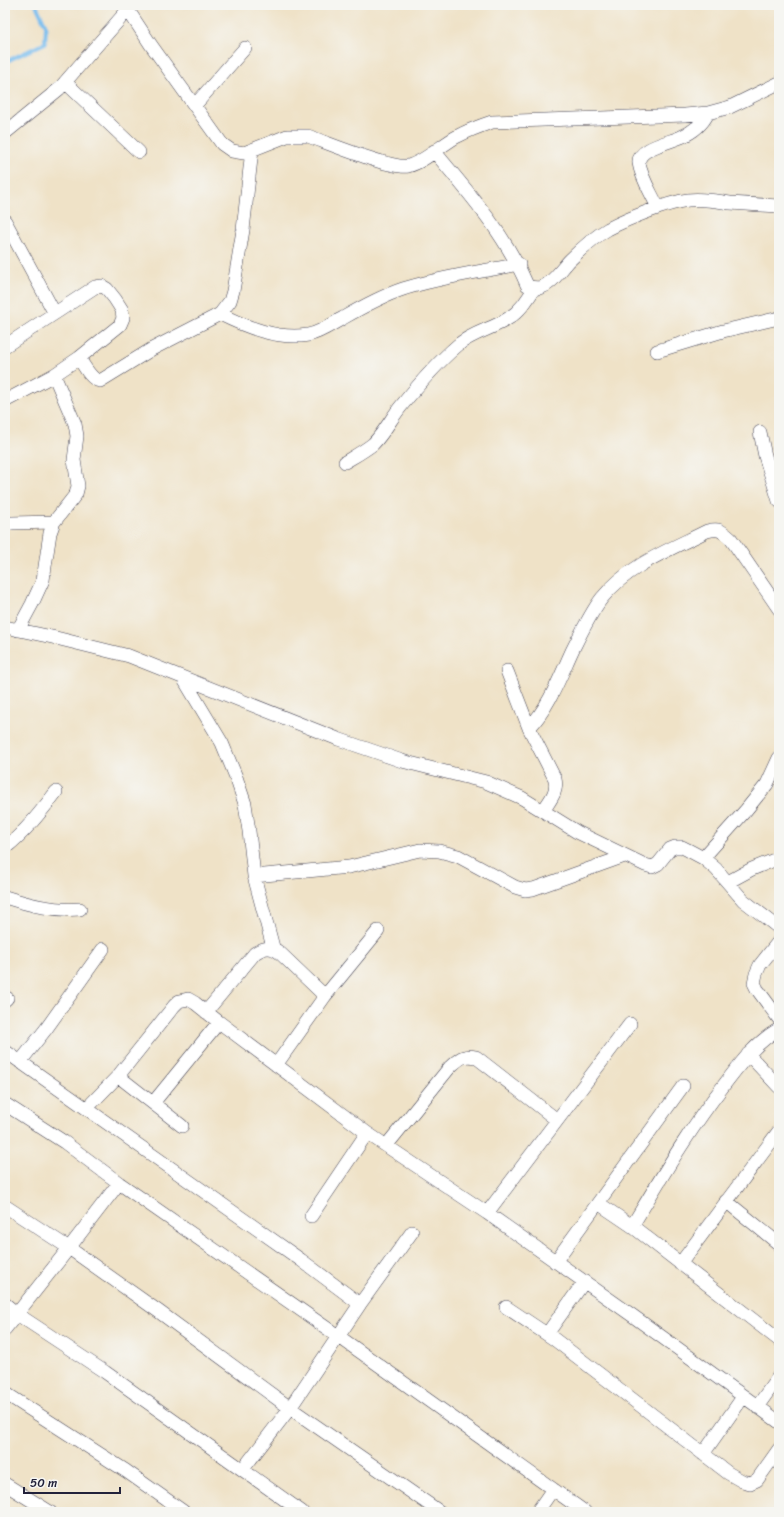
<svg xmlns="http://www.w3.org/2000/svg" width="784" height="1517" font-family="Sriracha,sans-serif">
<rect width="100%" height="100%" fill="#f6f6f2"/>
<filter id="ink" filterUnits="userSpaceOnUse"><feTurbulence type="fractalNoise" baseFrequency=".025" numOctaves="2"/><feDisplacementMap in="SourceGraphic" scale="8" xChannelSelector="R" yChannelSelector="G"/><feConvolveMatrix kernelMatrix="1 2 1 2 8 2 1 2 1" color-interpolation-filters="sRGB"/></filter>
<filter id="wash" filterUnits="userSpaceOnUse"><feTurbulence type="fractalNoise" baseFrequency=".012" numOctaves="4" result="noise"/><feDisplacementMap in="SourceGraphic" scale="16" xChannelSelector="R" yChannelSelector="G"/><feGaussianBlur stdDeviation="0.9" result="paint"/><feColorMatrix in="noise" values="0 0 0 0 0 0 0 0 0 0 0 0 0 0 0 0 0 1.4 0 .05"/><feComposite in="paint" operator="in"/></filter>
<g filter="url(#wash)">
<rect width="100%" height="100%" fill="#efe2c7"/>
<g fill="none" stroke-linecap="round" stroke-linejoin="round">
<path stroke="#76bcee" stroke-width="4" d="M5,62l40,-19 1,-17 -10,-21"/>
</g>
</g>
<g filter="url(#ink)">
<g fill="none" stroke-linecap="round" stroke-linejoin="round">
<defs>
<path id="minor" d="M128,10l23,35 71,99 10,7 12,2 43,-17h21c20,7 82,33 100,30 17,-4 34,-22 50,-30 11,-6 22,-10 34,-14l193,-7 23,-2 22,-6 49,-24
M65,82l74,70
M195,105l50,-57
M5,133l54,-44 73,-84
M434,151c35,42 72,84 93,134 5,3 9,4 15,2 11,-4 20,-19 28,-27 11,-11 24,-23 38,-31 19,-10 58,-26 80,-29 14,-2 29,1 42,3 17,1 33,2 49,3
M658,208c-6,-14 -17,-30 -19,-45 -2,-15 32,-21 42,-26 12,-5 21,-12 27,-24
M5,221l49,91
M220,314c26,13 58,26 88,21 12,-2 24,-11 35,-17 19,-11 39,-22 60,-29 37,-12 77,-17 116,-25
M5,346l90,-59 7,-1 5,3 8,10 7,11 1,8 -3,7 -41,33 -25,17 -49,26
M657,351l66,-20 56,-13
M79,358c5,8 12,22 21,23l52,-32 68,-35 10,-13 3,-10 10,-61 9,-80
M760,432l5,24 14,45
M345,462c10,-6 19,-11 28,-18 11,-11 19,-27 29,-39 17,-21 35,-42 56,-60 15,-13 35,-16 51,-27 11,-7 18,-18 25,-29
M5,524l7,-1 42,-1
M5,627l47,10 77,19 209,83 64,22 84,21 36,16 55,34 68,33 7,2 6,-3 12,-15 5,-2h7l6,3 15,8 13,11 27,31 36,28
M18,630l14,-26 11,-24 7,-47 4,-11 22,-28 2,-8 -4,-26 3,-24 -2,-12 -21,-49
M507,671l22,57 26,51c3,13 -5,21 -12,32
M183,678l39,65 14,34 9,27 4,27 5,45 19,71
M529,728c20,-21 31,-51 43,-77 8,-16 19,-39 30,-53 27,-33 67,-48 105,-67 12,-3 14,-1 24,8l48,70
M5,848c20,-16 35,-35 51,-56
M703,858l43,-48 21,-26 12,-26
M254,876l95,-9 71,-17 19,1 19,5 57,31 10,3 8,-1 92,-33
M728,882l24,-13 27,-11
M5,897c25,8 48,14 75,12
M779,941l-19,24 -4,9 -2,9 3,6 22,30
M5,1000l2,-2
M206,1012l49,-59c10,-6 16,-7 25,0l45,43
M5,1051l296,209 59,44
M748,1054l31,33
M20,1062l26,-33 57,-80
M276,1065l49,-69 53,-65
M118,1076l64,50
M153,1103l66,-81
M5,1104l59,38 55,41 219,153 247,176
M87,1108l31,-32 56,-70 5,-5 9,-2 7,4 24,19 148,111 120,80 146,103 146,106
M386,1146l64,-79c9,-8 13,-13 26,-10l81,63
M726,1201l53,43
M598,1203l34,23 147,114
M5,1206l64,42 89,63 132,97 150,104
M487,1213l143,-189
M311,1216l56,-83
M632,1226c29,-48 57,-96 92,-141 16,-21 31,-42 55,-56
M555,1262l128,-176
M680,1264l99,-133
M5,1304l12,10 88,58 197,140
M506,1307l48,32 174,134 14,8 8,2 7,-3 22,-31
M5,1329l64,-81 50,-65
M547,1334l37,-52
M5,1393l121,78 58,41
M757,1407l22,-31
M703,1454l40,-57
M243,1469l47,-61 70,-104 52,-72
M5,1484l45,28
M537,1512l16,-23"/>
</defs>
<use href="#minor" stroke="#413f50" stroke-width="14"/>
<use href="#minor" stroke="#fff" stroke-width="13"/>
</g>
</g>
<rect width="784" height="1517" fill="none" stroke="#f6f6f2" stroke-width="20"/>
<path d="M24 1487v6h96v-6" fill="none" stroke="#22223b" stroke-width="2"/>
<text x="30" y="1487" font-size="12" fill="#22223b" stroke="#f6f6f2" stroke-width="3" paint-order="stroke">50 m</text>
</svg>
